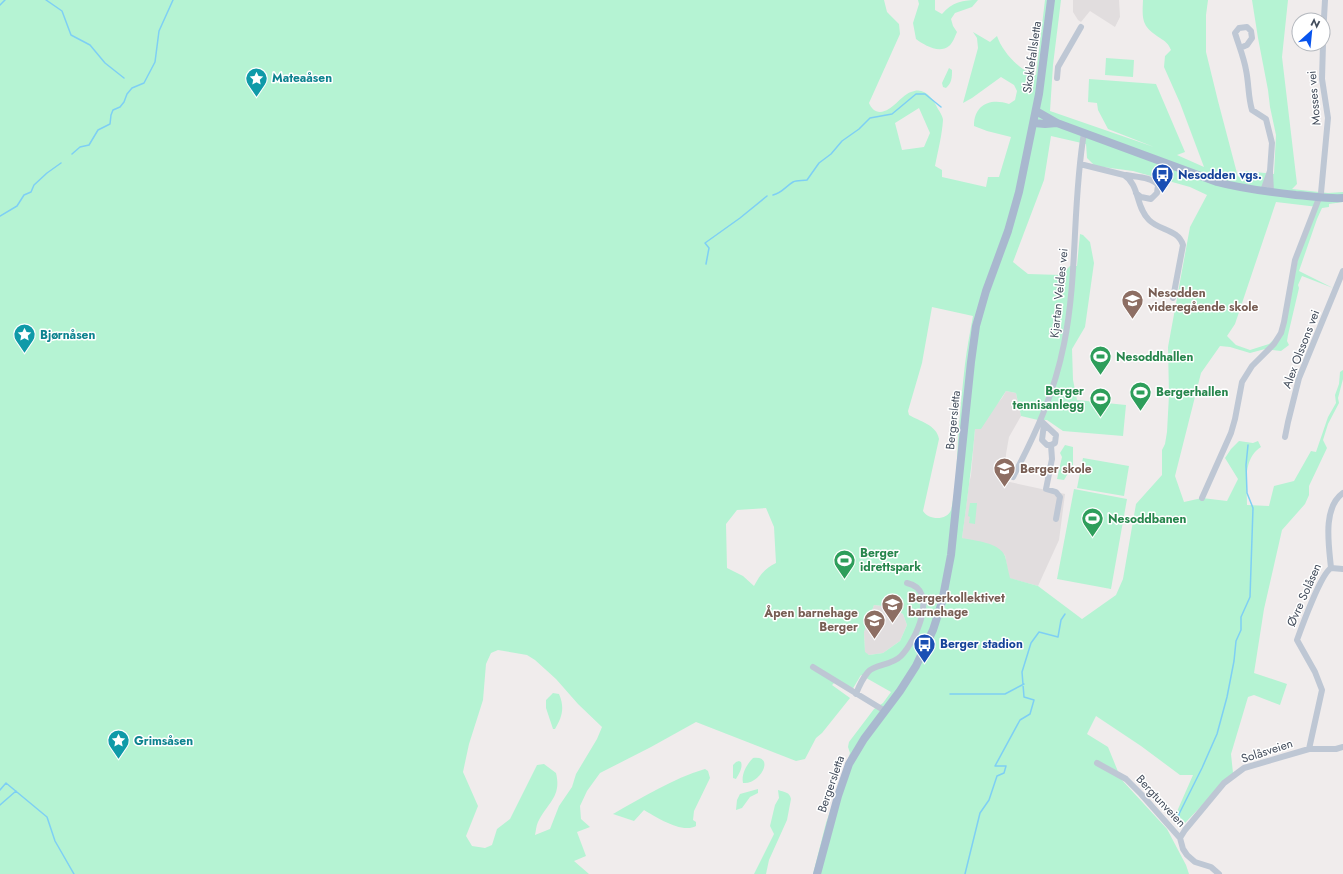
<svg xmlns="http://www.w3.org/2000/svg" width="1343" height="874" font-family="Jost,sans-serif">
<rect width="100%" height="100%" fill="#f0ecec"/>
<path fill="#e1ddde" d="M1073,0h46l1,17 -5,10 -25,-16 -9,11 -3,-2 -5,-8z
M1006,391l10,2 5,23 -12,21 -3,17 -1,27 60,13 -6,46 -21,46 -29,-8 -4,-23 -43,-17 7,-54 2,-9 4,-46 27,-31z
M874,605l17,2 12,7 4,11 -7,16 -17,12 -14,2 -4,-2 -1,-21z"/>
<path fill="#b5f3d3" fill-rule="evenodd" d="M0,0h884l3,12 12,12 1,10 -31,69c2,5 6,9 11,9 13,-1 20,-16 31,-20 13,-6 22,6 27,17 2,3 5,8 5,11 -1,15 -5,31 -8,46l7,4v7l44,10 2,-10h11l12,-40 -24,-6 -13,-5c0,-22 17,-28 35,-22l6,-4 2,-9 -3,-6 -13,-8 -29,21 -9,5 15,-55 -1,-10 -4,-6 17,10 7,-6c5,15 23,36 39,39l9,-75h16l-8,65 -3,46 104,36 -46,-18 -10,-19 -1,-7 -9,-1 1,-23 67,5 29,68 -8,3 27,12 -24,-64 -16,-36 1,-11 6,-6c-3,-7 -5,-8 -11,-12 -18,-12 -18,-17 -17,-38h65l-2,15v37l12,49 20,76 7,-6 29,3 2,-39 -6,-28 -2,-17 -10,-52 -6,-38h36l-6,57 15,127 -5,5 36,4 15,-1v10l-14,2v3l-7,1 -5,11 -18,52 34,17 -31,-12 -4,9 1,3 -11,47 -1,6 2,4 -8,6 -16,-2 -15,4 -20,-6 -10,-1 -19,27 -26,103 9,26 18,-4 25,3 11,-22 -13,-21 6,-9 8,-8 14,2 5,-2 3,6c-19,12 -14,39 -14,58l22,1 5,-20 20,-5 17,-30 5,1 12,-35 8,-14 -1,-8 4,-11 1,-12 3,-2v9l-5,19 1,5 -11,21 -5,16 4,8 -18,38v9l-4,9 -23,26 -18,79 -10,64 33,11 -7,21 -26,-10 -6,2 -17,57 2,19 -48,50 -10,-7 18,-41h-13l-39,-29 -45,-30 -9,18 21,13 13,32 46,50 19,36 3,9h-376l13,-51 24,-70 -2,-6 1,-5 25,-33 9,-6 8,-11 -30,-17 -9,15 -15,-10 -5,5 18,13 -28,35 -6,5 -11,21 -9,2 -100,-39 -45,25 -51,26 -13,18 -7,15 1,13 9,8 -13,5 9,24 -12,5 15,13h-589zM919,108l11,25 -6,14 -22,3 -7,-27zM1051,136l35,8 1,14 8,8 38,5 57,16 17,8 -17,32 -22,120 1,48 -2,37 -2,12 -3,6v25l-26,29 -13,75 -7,16 -34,24 -44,-33 -28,-8c-2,-7 -3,-15 -5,-22 -6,-14 -30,-15 -43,-18 5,-37 10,-73 13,-109h6l25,-38 10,2 5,23 17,4h9l16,11 60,5 3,-31 -49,-5 -4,-20 -1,-31 13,-22 9,-64 -4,-21 -7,-7 -3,-1 -3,32h-7l-9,9 -33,-1 -15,-12 31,-82zM1276,202l42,5 -20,52 -15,72 -14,13 -19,6 -14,-5 -9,-9 8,-12zM932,307l41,9c-3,16 -6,32 -8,48 -3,25 -5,51 -7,76 -1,20 -2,51 -7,70 -4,11 -23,10 -28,1l16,-72c-2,-14 -20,-18 -30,-24l-1,-4 14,-48zM766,508l8,19 2,36c-11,5 -16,12 -22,23l-11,-10 -16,-8 -1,-44 11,-14zM874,605l17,2 12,7 4,11 -7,16 -17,12 -14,2 -4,-3 -1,-20zM498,650l29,5 8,5 21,19 22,25 24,23 -5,12 -21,35 -4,13 -13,19 -9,23 -15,6c1,-4 1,-9 3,-13 9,-19 24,-25 18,-49l-12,-9 -7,1 -27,54 -13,10 -5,16 -7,3 -13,-2 -6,-10 12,-30 -15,-34 6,-28 14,-44 3,-36 5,-11z
M918,0h17v10l7,4c10,-12 21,-14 36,-14l-6,7 -17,6 -4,6 2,7 4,6c-2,4 -4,11 -8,14 -10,8 -25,-1 -33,-7l-3,-16 6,-19z
M1106,58l28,2 -1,17 -28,-2z
M949,68l3,2c0,7 0,13 -6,18l-3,-1 -1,-4z
M1065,445l8,2v18l-9,15 -7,-1 5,-22 -2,-4z
M1083,458l46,8 -5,30 -47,-8z
M1074,489l53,10 -16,90 -54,-10z
M970,503h7l-2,21 -6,-1 1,-6 -2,-1z
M553,693l6,1c6,14 3,23 -4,35h-2l-7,-21v-8z
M753,758c23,-3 7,27 -10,25 -2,-9 4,-19 10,-25z
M739,761l2,1c2,6 -2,12 -5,17l-3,-1v-13l3,-3z
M705,769l3,2 2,7 -16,33 -1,9 3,2v4c-14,8 -40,-9 -52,-16l-10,11 -21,-7c30,-17 59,-35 92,-45z
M758,789v4l-8,4 -8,11 -6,2 1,-10 3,-6z
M778,790c6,2 12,2 13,9l-4,21 -18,40 -3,14h-12l20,-40 -4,-8 5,-21 4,-7z"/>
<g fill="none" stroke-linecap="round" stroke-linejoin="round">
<path stroke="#7ecff4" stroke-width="1.5" d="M46,0l16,11 9,24 19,10 15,18 19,15
M0,5l5,-5
M72,154l8,-7 9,-2 9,-15 12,-6 1,-9 2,-5 7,-3 4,-5 3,-8 5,-6 12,-5 11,-21 4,-31 14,-31
M773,195c9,-2 13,-9 20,-13 4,-2 10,-1 14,-2l12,-17 12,-9 11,-13 17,-12 11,-11 22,-4 24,-20h9l16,13
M0,216l17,-10 7,-11 7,-3 3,-7 13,-12 14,-10
M706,264l3,-16 -4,-5 35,-25 27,-22
M950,694h55l19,-10
M0,790l6,-7 41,34 8,24 19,33
M0,805l16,-14
M1177,825l2,-11 23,-46 15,-34 10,-37 7,-36 2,-20 5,-11v-13l9,-20 3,-89 -6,-15 -1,-28 2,-20
M965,874l15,-61 9,-13 8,-24 7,-3 2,-7h-11l25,-46 10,-6 4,-14 -10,-3 -2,-25 9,-29 8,-11 19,5 3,-17 4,-6"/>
<path stroke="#bec7d4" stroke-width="6" d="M1323,36l2,-36
M1240,48l7,-3 5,-7 -1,-7 -4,-4 -8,1 -4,5c4,13 9,25 11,37 3,14 2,27 6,40l14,9 6,24 -2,28 -7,20
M1057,78l1,-11 23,-40
M1080,164l44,11c16,10 11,31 25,45 11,11 29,9 34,25l-10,53
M1270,172l1,20
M1126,175c10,2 26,2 32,10l-1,8 -6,6 -10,-2 -5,-4
M1041,421l15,14 -1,8 -4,2h-4l-5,-5 2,-16
M1285,437l3,-15 11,-44 44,-107
M1051,445l1,14 -6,30 10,3 4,5 -4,22
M1013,477c23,-44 41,-83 51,-133 14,-69 8,-141 20,-211
M1202,498l29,-65 4,-14 7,-37 10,-16 22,-22 7,-11 3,-11 11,-62 26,-67 7,-75 -6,-39 1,-35
M1331,568c-2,-22 -9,-60 12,-75
M1331,568l12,1
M813,667l72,44
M856,694c3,-8 7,-16 12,-22 7,-8 23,-6 33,-16 14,-14 39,-66 6,-73
M1309,749l13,-59 -7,-18 -18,-32c5,-14 24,-66 34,-72
M1097,763l29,16 15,15 39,44 3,11 4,6 8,7 16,5 8,7
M1180,838l5,-8 39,-47 20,-15 65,-19h27l7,-2"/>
<path stroke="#a9b8cf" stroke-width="8" d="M1036,111l21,12 160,59c26,7 52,10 79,13 16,1 31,4 47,3
M1034,123l11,1 12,-1
M817,874l21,-78 11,-32 15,-25 36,-48 16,-25 17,-36 9,-28 9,-47 20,-193 5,-36 10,-35 22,-60 11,-39 20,-98 12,-94"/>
</g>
<defs>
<symbol id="sight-pin" viewBox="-11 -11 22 30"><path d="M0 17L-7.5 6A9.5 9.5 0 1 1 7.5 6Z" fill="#0f9aa8" stroke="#fff"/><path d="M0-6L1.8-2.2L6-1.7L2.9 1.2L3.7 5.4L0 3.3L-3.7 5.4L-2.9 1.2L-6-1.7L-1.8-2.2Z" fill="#fff"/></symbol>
<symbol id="bus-pin" viewBox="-11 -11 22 30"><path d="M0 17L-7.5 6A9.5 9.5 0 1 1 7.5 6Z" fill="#1a4fb4" stroke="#fff"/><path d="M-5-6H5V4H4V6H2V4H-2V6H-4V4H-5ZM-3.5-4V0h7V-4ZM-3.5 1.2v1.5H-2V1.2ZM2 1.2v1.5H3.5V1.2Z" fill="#fff"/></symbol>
<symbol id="school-pin" viewBox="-11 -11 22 30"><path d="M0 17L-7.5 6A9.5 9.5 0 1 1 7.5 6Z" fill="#8d6e63" stroke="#fff"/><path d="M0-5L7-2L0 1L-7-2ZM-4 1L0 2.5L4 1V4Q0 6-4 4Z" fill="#fff"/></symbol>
<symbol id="stadium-pin" viewBox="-11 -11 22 30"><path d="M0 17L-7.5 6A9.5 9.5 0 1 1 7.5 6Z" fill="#2e9e5b" stroke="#fff"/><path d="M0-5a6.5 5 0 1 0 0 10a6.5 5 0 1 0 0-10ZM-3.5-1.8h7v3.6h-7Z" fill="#fff"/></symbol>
</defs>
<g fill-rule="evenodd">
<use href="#sight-pin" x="244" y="66" width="25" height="34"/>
<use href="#bus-pin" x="1150" y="162" width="25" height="34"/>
<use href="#school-pin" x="1120" y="288" width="25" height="34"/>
<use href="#sight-pin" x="12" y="322" width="25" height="34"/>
<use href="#stadium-pin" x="1088" y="344" width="25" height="34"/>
<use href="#stadium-pin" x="1128" y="380" width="25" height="34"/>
<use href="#stadium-pin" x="1088" y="386" width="25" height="34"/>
<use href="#school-pin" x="992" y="456" width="25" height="34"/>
<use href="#stadium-pin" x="1080" y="506" width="25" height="34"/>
<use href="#stadium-pin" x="832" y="548" width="25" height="34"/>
<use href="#school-pin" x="880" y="592" width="25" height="34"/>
<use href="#school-pin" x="862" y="608" width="25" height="34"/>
<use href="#bus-pin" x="912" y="632" width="25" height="34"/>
<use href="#sight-pin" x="106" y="728" width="25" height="34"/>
</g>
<g text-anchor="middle" stroke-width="3" stroke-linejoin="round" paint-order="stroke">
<g font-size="12" fill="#434d5c" stroke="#fff">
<text transform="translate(1032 57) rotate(-82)" y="4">Skoklefallsletta</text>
<text transform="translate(1314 98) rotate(-95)" y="4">Mosses vei</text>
<text transform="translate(1059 293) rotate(-84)" y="4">Kjartan Veldes vei</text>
<text transform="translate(1301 349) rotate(-69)" y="4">Alex Olssons vei</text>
<text transform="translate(953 420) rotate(-84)" y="4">Bergersletta</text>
<text transform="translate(1304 595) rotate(-66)" y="4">Øvre Solåsen</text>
<text transform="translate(1267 751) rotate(-18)" y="4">Solåsveien</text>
<text transform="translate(831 784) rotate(-71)" y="4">Bergersletta</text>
<text transform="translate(1161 801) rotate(47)" y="4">Bergtunveien</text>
</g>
<g font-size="12" font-weight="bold" fill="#0d838f" stroke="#fff" text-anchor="start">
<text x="272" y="82">Mateaåsen</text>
<text x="40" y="339">Bjørnåsen</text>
<text x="134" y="745">Grimsåsen</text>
</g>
<g font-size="12" font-weight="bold" fill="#164399" stroke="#fff" text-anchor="start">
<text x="1178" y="179">Nesodden vgs.</text>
<text x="940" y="648">Berger stadion</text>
</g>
<g font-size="12" font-weight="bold" fill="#785e54" stroke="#fff" text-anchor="start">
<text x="1148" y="297">Nesodden<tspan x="1148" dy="14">videregående skole</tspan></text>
<text x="1020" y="473">Berger skole</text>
<text x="908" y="602">Bergerkollektivet<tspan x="908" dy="14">barnehage</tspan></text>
<text x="858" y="617" text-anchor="end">Åpen barnehage<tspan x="858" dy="14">Berger</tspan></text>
</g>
<g font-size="12" font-weight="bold" fill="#27864d" stroke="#fff" text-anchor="start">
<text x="1116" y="361">Nesoddhallen</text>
<text x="1084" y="395" text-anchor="end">Berger<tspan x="1084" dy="14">tennisanlegg</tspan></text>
<text x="1156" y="396">Bergerhallen</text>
<text x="1108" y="523">Nesoddbanen</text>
<text x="860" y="557">Berger<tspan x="860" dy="14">idrettspark</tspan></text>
</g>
</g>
<g transform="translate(1311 32) rotate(27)"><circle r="19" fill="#ffffff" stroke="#b4b8be"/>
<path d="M0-3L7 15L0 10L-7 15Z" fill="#0854ee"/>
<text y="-6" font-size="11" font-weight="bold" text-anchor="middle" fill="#434d5c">N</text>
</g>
</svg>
